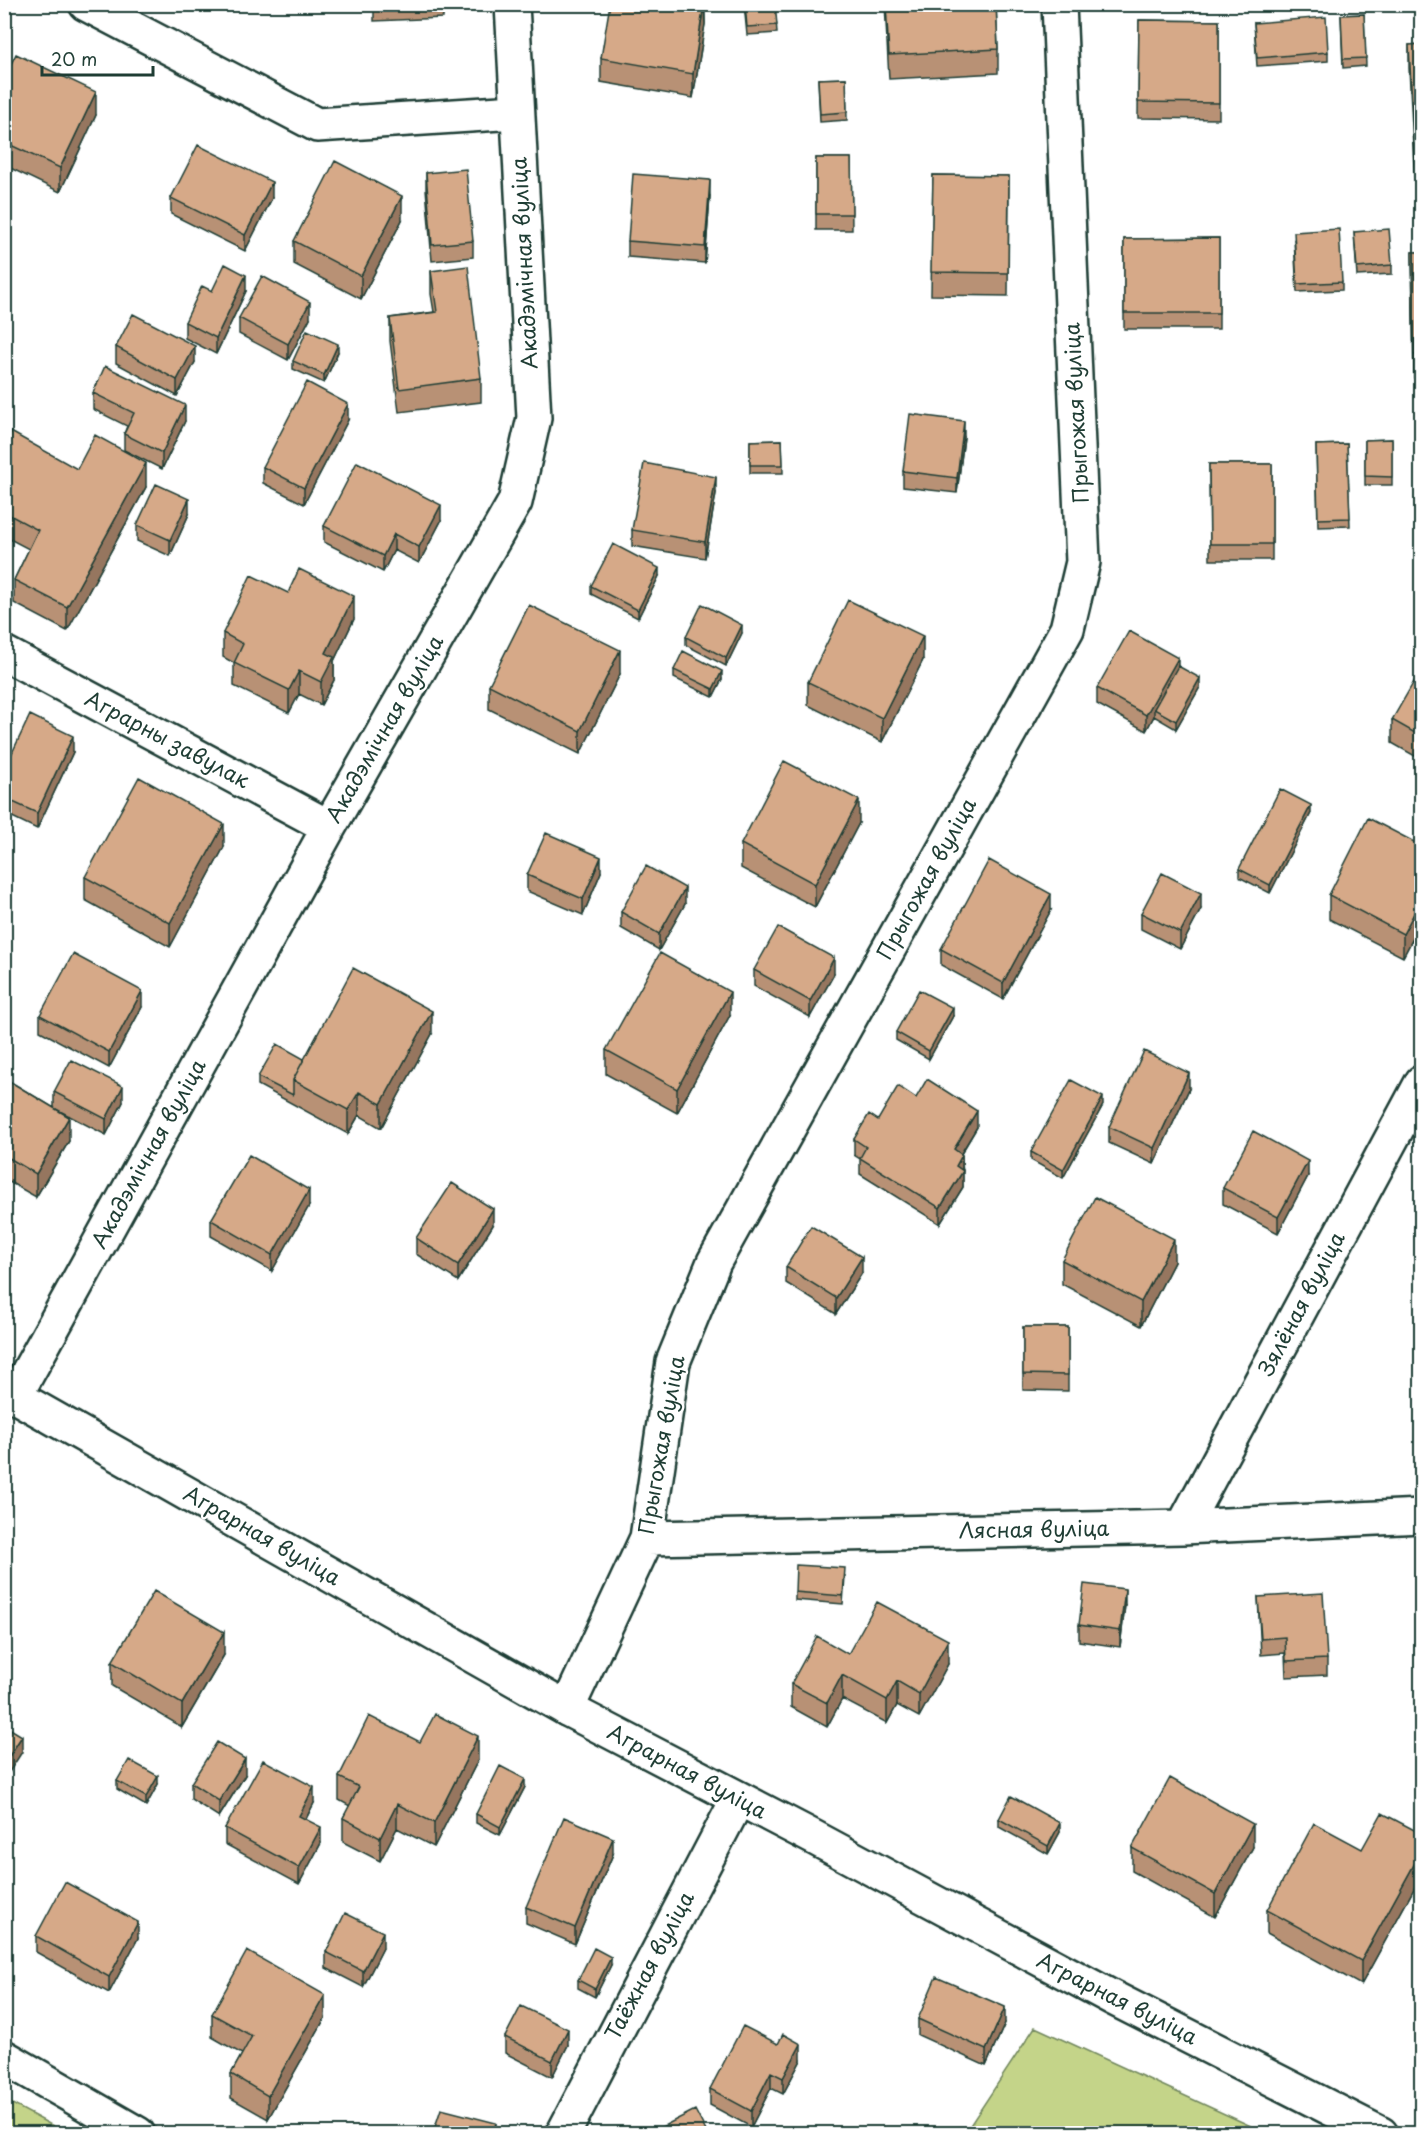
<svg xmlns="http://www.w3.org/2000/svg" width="1426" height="2138" font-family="'Playpen Sans',sans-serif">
<rect width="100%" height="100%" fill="#fff"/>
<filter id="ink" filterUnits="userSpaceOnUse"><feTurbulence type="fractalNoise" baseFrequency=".0167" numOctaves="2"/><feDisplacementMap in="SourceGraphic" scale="12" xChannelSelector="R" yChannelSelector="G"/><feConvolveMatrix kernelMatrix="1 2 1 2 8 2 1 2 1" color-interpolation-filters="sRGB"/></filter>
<g filter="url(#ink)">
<path fill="#c4d489" stroke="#72885e" stroke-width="1.5" d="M1035,2027l231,106h-301z
M4,2100h1l61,33h-61z"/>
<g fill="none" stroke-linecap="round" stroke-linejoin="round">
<defs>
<path id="minor" d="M86,4l231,121 199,-13
M4,653l325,174
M15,1396l314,-569 186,-325 19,-84 -22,-414
M1183,1527l239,-445
M647,1538l536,-11 239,-11
M567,1709l80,-171 26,-176 41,-100 353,-633 16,-67 -24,-558
M4,2057l134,77
M563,2134l175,-335"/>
<path id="tertiary" d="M4,1390l563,319 246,128 300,161 268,136"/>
</defs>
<use href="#minor" stroke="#1f3d34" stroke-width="38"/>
<use href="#tertiary" stroke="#1f3d34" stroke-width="38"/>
<use href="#minor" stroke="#fff" stroke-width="33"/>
<use href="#tertiary" stroke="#fff" stroke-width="33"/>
</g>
<path fill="#b89175" stroke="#1f3d34" stroke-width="1.5" d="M374,4h69v14l-69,3z
M705,4v20l-12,74 -92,-16v-24z
M744,4h31l2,29 -30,2z
M885,4h111l2,45v24l-109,6z
M1348,4h34l-34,2z
M1364,14l2,52 -23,2 -2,-53z
M1139,20l80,1v98l-81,-1z
M1254,23l74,29v9l-71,5z
M1422,44v143h-7l-6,-119v-23z
M4,78l92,37 -36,77 -56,-27z
M846,78l1,42 -27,2 -2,-43z
M816,158h35l1,72h-36z
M426,173l47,68v16l-41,4 -6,-72z
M933,175l76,1 -1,120 -77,-1z
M710,196l-5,67 -77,-6v-16z
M171,198h101l-27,53 -74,-37z
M402,220l-41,79 -67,-35v-23z
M1354,232l38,33v9l-35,2z
M1219,238v91h-95v-90z
M1294,240l48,42v8l-45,2z
M1412,252h10v126h-8z
M431,271l50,107v24l-82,10 -9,-71v-23l44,-6 -3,-18z
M212,291h34l-30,63 -31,-16v-16z
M239,318h71l-22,42 -49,-26z
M116,347l79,15 -18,34 -61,-33z
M338,352l-14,31 -31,-14v-8z
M93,393l92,28 -23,48 -38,-19v-16l3,-8 -34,-17z
M348,420l-44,84 -41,-21v-16z
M964,437l-7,56 -54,-6v-16z
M1392,439v46h-27v-45z
M782,440l1,33h-33v-32z
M4,444l73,25 69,18 -79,144 -53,-28v-23l15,-31 -25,-13z
M1347,444l3,82 -32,1 -2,-82z
M1209,464h63v96h-62z
M716,493l-11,65 -73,-12v-16z
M189,514l-19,42 -33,-15v-16z
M441,521l-22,42 -25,-13 -11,22 -59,-30v-16z
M659,576l-21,42 -47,-24v-8z
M288,593l66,26 -20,42v19l-13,25 -22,-11 -10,19 -55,-27v-23l-11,-6v-24z
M742,633l-16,33 -40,-21v-8z
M923,660l-41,82 -74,-37v-23z
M1178,666l22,21 -24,42 -22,-13 -8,15 -49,-27v-16z
M674,670l48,9 -9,18 -39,-19z
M620,674l-40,80 -91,-45v-24z
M1422,684v76l-30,-17v-23z
M73,752l-36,77 -33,-16v-43z
M1311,813l-41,80 -31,-16v-8z
M859,823l-44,84 -74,-39v-24z
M1422,846v75l-19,36 -74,-38v-24z
M224,847l-54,100 -85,-47v-23z
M601,872l-18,43 -56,-24v-16z
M685,904l-26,46 -38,-22v-16z
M1201,909l-21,40 -39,-20v-16z
M1051,910l-48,89 -62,-34v-16z
M754,970l80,4 -24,43 -56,-31z
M142,1007l-33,61 -69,-37v-16z
M730,1015l-53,98 -71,-39v-24z
M953,1016l-24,43 -33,-19v-8z
M432,1034l-51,94 -22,-13 -11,19 -90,-49v-8l46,-18z
M4,1078l50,30v-16l69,10 -17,33 -52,-27 15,33 -33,56 -32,-18z
M1189,1089l-35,75 -45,-21v-16z
M916,1098l61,29 -16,27 1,1 1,32 -23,37 -80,-50v-15l-6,-4v-16l24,-19z
M1103,1105l-40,73 -32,-18v-8z
M1308,1176l-30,57 -55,-29v-16z
M309,1206l-37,65 -61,-35v-16z
M493,1225l-35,56 -42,-27v-16z
M1062,1260l112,2 -33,64 -79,-42z
M786,1267l76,6 -26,41 -50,-31z
M1023,1327h45v64l-45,-1z
M845,1576l-2,28 -48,-4v-8z
M1258,1597l69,62v16l-41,2 -1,-24 -24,2z
M1125,1605l-5,42 -41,-6v-16z
M848,1654l100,10 -29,53 -22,-12 -10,18 -45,-24 -15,28 -36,-20v-23z
M224,1655l-42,72 -70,-41v-24z
M420,1742l58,18 -44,87 -37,-19 -17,33 -37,-19v-24l7,-12 -11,-6v-23z
M245,1775l-26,42 -28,-18v-16z
M117,1781l41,3 -12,22 -29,-17z
M525,1787l-25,48 -24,-12v-9z
M314,1803l-8,16 15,24 -22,41 -74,-40v-16z
M999,1819l61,13 -12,22 -49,-27z
M1422,1834v40l-61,111 -94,-52v-23z
M1253,1847l-38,70 -83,-46v-23z
M613,1854l-38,90 -49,-21v-16z
M36,1936l102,2 -29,55 -73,-41z
M383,1948l-20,39 -37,-19v-16z
M611,1965l-16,32 -17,-9v-8z
M212,2014l113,4 -57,101 -37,-21v-24l11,-20 -30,-17z
M918,2019l87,4 -19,43 -68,-31z
M505,2037l63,8 -16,32 -47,-24z
M778,2044l23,16 -18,34 -12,-6 -20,39 -41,-22v-16z"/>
<path fill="#96765f" stroke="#1f3d34" stroke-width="1.5" d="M704,4l1,20 -12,74v-24z
M96,92v23l-36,77v-24z
M710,180v16l-5,67v-16z
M272,182v16l-27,53v-16z
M402,196v24l-41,79v-23z
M246,275v16l-30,63v-16z
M310,302v16l-22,42v-16z
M338,344v8l-14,31v-8z
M195,346v16l-18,34v-16z
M348,404v16l-44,84v-16z
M185,405v16l-23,48v-16z
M964,421v16l-7,56v-15z
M146,463v24l-79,144v-24z
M716,477v16l-11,65v-16z
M189,499v15l-19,42v-16z
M441,505v16l-22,42v-16z
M394,534v16l-11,22v-16z
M659,568v8l-21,42v-8z
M354,596v23l-20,42v19l-13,25v-23l5,-29z
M742,625v8l-16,33v-8z
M923,636v24l-41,82v-24z
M620,650v24l-40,80v-23z
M1178,658v16l-24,35v7l-8,15v-16z
M299,671v23l-10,19v-23z
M722,671v8l-9,18v-8z
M1200,678v9l-24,42v-8z
M73,736v16l-36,77v-16z
M859,800v23l-44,84v-23z
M1311,805v8l-41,80v-8z
M224,824v23l-54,100v-24z
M601,857v15l-18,43v-16z
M685,888v16l-26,46v-16z
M1201,893v16l-21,40v-16z
M1051,894v16l-48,89v-16z
M1422,898v23l-19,36v-23z
M834,958v16l-24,43v-16z
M142,991v16l-33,61v-16z
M730,992v23l-53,98v-24z
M953,1008v8l-24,43v-8z
M432,1011v23l-51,94v-24z
M1189,1073v16l-35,75v-16z
M123,1086v16l-17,33v-16z
M359,1092v23l-11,19v-24z
M1103,1097v8l-40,73v-8z
M977,1111v16l-23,38v-16z
M69,1117v24l-33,56v-23z
M962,1155v16l-6,-5z
M1308,1161v15l-30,57v-16z
M963,1171v16l-23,37v-16z
M309,1190v16l-37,65v-16z
M493,1209v16l-35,56v-16z
M1174,1239v23l-33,64v-24z
M862,1257v16l-26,41v-16z
M1125,1589v16l-5,42v-16z
M224,1632v23l-42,72v-23z
M948,1640v24l-29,53v-23z
M842,1675v24l-15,28v-24z
M897,1681v24l-10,18v-23z
M22,1736v16l-18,28v-16z
M478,1736v24l-44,87v-24z
M245,1759v16l-26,42v-16z
M158,1776v8l-12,22v-9z
M525,1779v8l-25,48v-8z
M314,1787v16l-15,29v-16z
M397,1804v24l-17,33v-23z
M1060,1823v9l-12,22v-8z
M1253,1824v23l-38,70v-23z
M321,1827v16l-22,41v-16z
M613,1838v16l-38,90v-16z
M1422,1850v24l-61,111v-24z
M138,1922v16l-29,55v-16z
M383,1932v16l-20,39v-16z
M611,1957v8l-16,32v-8z
M325,1995v23l-57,101v-23z
M1005,2007v16l-19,43v-16z
M568,2029v16l-16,32v-16z
M801,2044v16l-18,34v-16z
M771,2072v16l-20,39v-16z
M496,2123v10h-3z"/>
<path fill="#d6a988" stroke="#1f3d34" stroke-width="1.5" d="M610,4h94l-11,70 -92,-16z
M745,4h30l2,21 -30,2z
M886,4h110l2,45 -109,6z
M1364,14l2,44 -23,1 -2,-44z
M1326,17l2,35 -71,6 -3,-35z
M1139,20l80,1v82l-81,-1z
M1422,44v120h-7l-6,-119z
M16,54l80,38 -36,76 -56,-26v-64z
M846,78l1,34 -27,2 -2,-35z
M198,145l74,37 -27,53 -74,-37z
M816,158h35l1,56h-36z
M335,161l67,35 -41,80 -67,-35z
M466,169l7,72 -41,4 -6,-72z
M633,174l77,6 -5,67 -77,-6z
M933,175l76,1 -1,97 -77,-1z
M1339,229l3,53 -45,2 -3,-52z
M1389,229l3,36 -35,3 -3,-36z
M1219,238v75h-95v-74z
M1412,252h10v103h-8z
M225,264l21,11 -30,63 -31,-16 17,-36 10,5z
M468,266l13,112 -82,11 -9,-71 47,-6 -6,-41z
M262,276l48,26 -22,42 -49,-26z
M133,314l62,32 -18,34 -61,-33z
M307,330l31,14 -14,31 -31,-14z
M105,366l80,39 -23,48 -38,-19 10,-21 -41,-20z
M307,382l41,22 -44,84 -41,-21z
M910,414l54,7 -7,57 -54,-7z
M11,432l66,37 18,-34 51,28 -79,144 -53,-27 24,-50 -34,-18v-68z
M1392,439v38l-27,-1v-36z
M782,440l1,25h-33v-24z
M1347,444l3,74 -32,1 -2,-74z
M357,462l84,43 -22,42 -25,-13 -11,22 -59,-30z
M644,463l72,14 -11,65 -73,-12z
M1209,464h63v80h-62z
M156,484l33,15 -19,41 -33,-15z
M613,544l46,24 -21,42 -47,-24z
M299,569l55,27 -28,57 8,4 -13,25 -22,-11 -10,19 -55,-27 9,-19 -20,-11 28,-58 37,18z
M848,600l75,36 -41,82 -74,-36z
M702,604l40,21 -16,33 -40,-21z
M529,605l91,45 -40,81 -91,-46z
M1129,631l49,27 -32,57 -49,-27z
M683,651l39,20 -9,18 -39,-19z
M1178,666l22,12 -24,43 -22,-12z
M1415,680l7,4v53l-30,-17z
M30,715l43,21 -36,77 -33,-15v-28z
M784,761l75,39 -44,84 -74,-40z
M139,777l85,47 -54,99 -85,-46z
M1280,789l31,16 -41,80 -31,-16z
M1368,818l54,28v52l-19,36 -74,-39z
M546,833l55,24 -18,42 -56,-24z
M989,860l62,34 -48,89 -62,-34z
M646,866l39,22 -26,46 -38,-22z
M1162,873l39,20 -21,40 -39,-20z
M778,927l56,31 -24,43 -56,-31z
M660,953l70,39 -53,97 -71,-39z
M73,954l69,37 -33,61 -69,-37z
M353,968l79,43 -51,93 -22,-12 -11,18 -55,-30z
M919,990l34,18 -24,43 -33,-19z
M277,1044l27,15 -11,21v15l-35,-18z
M1144,1051l45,22 -35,75 -45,-21z
M71,1060l52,26 -17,33 -52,-27z
M4,1078l65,39 -33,57 -32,-19z
M927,1079l50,32 -23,38 8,6 -6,11 7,5 -23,37 -80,-50 6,-11 -12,-8 15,-25 9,6 20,-34 18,12z
M1071,1080l32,17 -40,73 -32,-18z
M1253,1131l55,30 -30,56 -55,-29z
M249,1155l60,35 -37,65 -61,-35z
M452,1183l41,26 -35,56 -42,-27z
M1095,1197l79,42 -33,63 -79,-42z
M811,1226l51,31 -26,41 -50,-31z
M1023,1327h45v48l-45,-1z
M796,1565l49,3 -2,28 -48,-4z
M1084,1584l41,5 -5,42 -41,-6z
M154,1591l70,41 -42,72 -70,-42z
M1323,1593l4,66 -41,2 -1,-24 -24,2 -3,-42z
M877,1602l71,38 -29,54 -22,-13 -10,19 -45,-25 -15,28 -36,-19 26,-48 31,18z
M435,1714l43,22 -44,87 -37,-19 -17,34 -37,-20 16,-31 -20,-10 30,-61 51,26z
M4,1725l18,11 -18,28z
M217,1742l28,17 -26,42 -28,-18z
M129,1760l29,16 -12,21 -29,-16z
M263,1760l51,27 -15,29 22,11 -22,41 -74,-40z
M500,1766l25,13 -25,48 -24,-13z
M1170,1778l83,46 -38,70 -83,-46z
M1011,1796l49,27 -12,23 -49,-27z
M1382,1813l40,21v16l-61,111 -94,-51 47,-87 48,26z
M564,1817l49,21 -38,90 -49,-21z
M65,1882l73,40 -29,55 -73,-41z
M345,1913l38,19 -20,39 -37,-19z
M594,1948l17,9 -16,32 -17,-9z
M247,1951l78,44 -57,101 -37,-22 21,-38 -40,-22z
M936,1977l69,30 -19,43 -68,-31z
M521,2006l47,23 -16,32 -47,-24z
M743,2026l35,18 5,-10 18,10 -18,34 -12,-6 -20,39 -41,-22z
M441,2109l55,14 -3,10h-60z
M695,2110l12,23h-57z"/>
</g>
<g text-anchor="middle" stroke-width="4.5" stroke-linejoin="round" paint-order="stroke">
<g font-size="21" fill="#1f3d34" stroke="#fff">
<text transform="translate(525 263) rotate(-93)" y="7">Акадэмічная вуліца</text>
<text transform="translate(1077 413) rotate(-93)" y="7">Прыгожая вуліца</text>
<text transform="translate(385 729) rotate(-60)" y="7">Акадэмічная вуліца</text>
<text transform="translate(167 740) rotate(28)" y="7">Аграрны завулак</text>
<text transform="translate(927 879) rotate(-61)" y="7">Прыгожая вуліца</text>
<text transform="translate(149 1154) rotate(-61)" y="7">Акадэмічная вуліца</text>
<text transform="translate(1302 1304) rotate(-62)" y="7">Зялёная вуліца</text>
<text transform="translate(662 1445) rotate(-80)" y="7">Прыгожая вуліца</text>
<text transform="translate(1034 1530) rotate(-1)" y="7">Лясная вуліца</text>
<text transform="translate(262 1536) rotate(30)" y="7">Аграрная вуліца</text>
<text transform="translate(687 1772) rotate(28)" y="7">Аграрная вуліца</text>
<text transform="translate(650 1966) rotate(-62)" y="7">Таёжная вуліца</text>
<text transform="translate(1117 1999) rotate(27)" y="7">Аграрная вуліца</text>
</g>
</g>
<rect width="1426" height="2138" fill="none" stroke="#fff" stroke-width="24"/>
<rect x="12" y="12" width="1402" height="2114" fill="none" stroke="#1f3d34" stroke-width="2" filter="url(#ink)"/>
<path d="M42 66v9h111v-9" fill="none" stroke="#1f3d34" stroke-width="3"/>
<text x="51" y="66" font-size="18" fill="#1f3d34" stroke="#ffffff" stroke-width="4.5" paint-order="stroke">20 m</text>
</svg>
